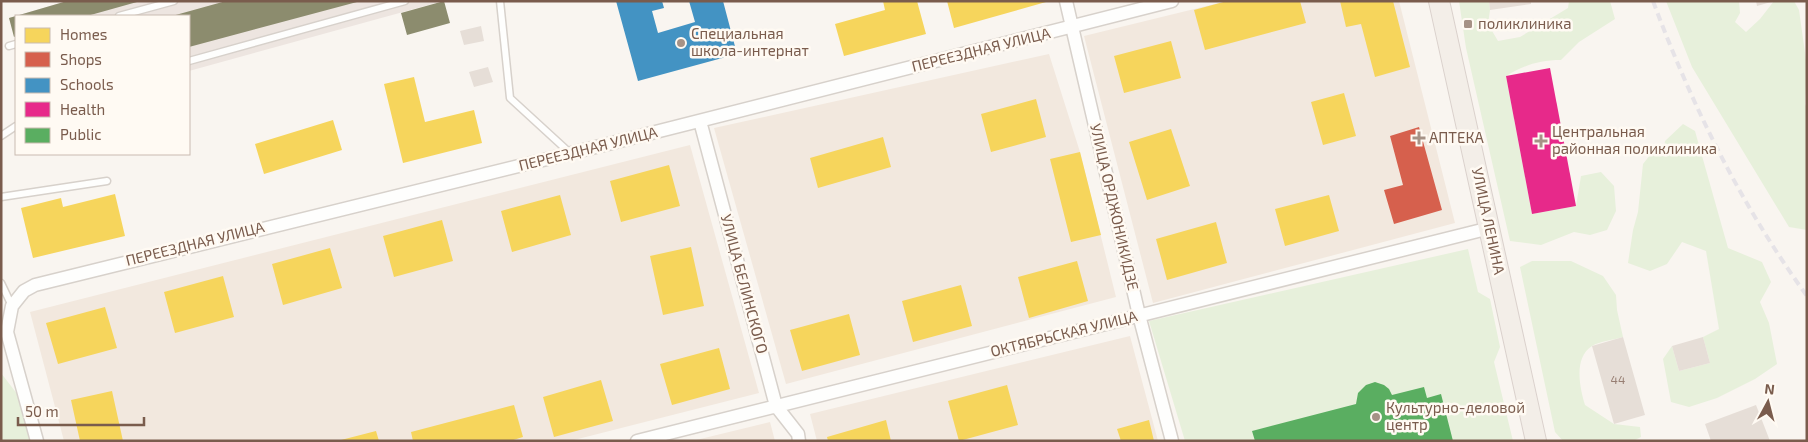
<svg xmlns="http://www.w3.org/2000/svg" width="1808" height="442" font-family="'Exo 2',sans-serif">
<rect width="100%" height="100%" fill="#f9f5f0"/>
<path fill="#f2e8de" d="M1227,1h172l56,222 -302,80 -69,-267z
M1049,54l31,98 36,145 -330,87 -72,-256z
M690,145l69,248 -189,48h-506l-34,-129z
M1130,336l28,105h-341l-7,-27z
M770,422l5,19h-83z"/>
<path fill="#ede5e0" d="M67,1h376l-254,70v-55h-173v24l-7,-22z"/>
<path fill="#e7f0db" d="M1459,1h30l1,9 -2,14 10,17 22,-4 48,-29 1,-7h41l5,18 -36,23 -18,18c-22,0 -36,5 -55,16l26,138 44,-8 5,-30 20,-4 13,14 2,25 -9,19 -17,5 -16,-3 -33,13 -31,-4 -44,-193z
M1666,1h73l1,12 -5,9 11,10 14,-13 14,-18h20l5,9 8,57 -2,37 2,4v122l-18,-3 -97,-160z
M1683,124l12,7 33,117 34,14 9,20 -11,20 9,21 8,41 -22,15 -38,19 -28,9 -18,-5 -8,-43 9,-13 7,25 31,-8 -7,-26 16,-8 -13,-78 -24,-9 -15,22 -17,7 -22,-8 5,-33 5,-18 5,-48 11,-14 10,-2 1,-7z
M1468,249l10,43 12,7 10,48 -6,15 19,79h-328l-36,-120z
M1532,261h39l32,15 13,19 1,15 6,27c-9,3 -23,4 -31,9 -19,12 -12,42 -7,59l29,19 26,3 1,10 -8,4h-70l-8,-9 -35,-165z
M1,373l20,26 9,42h-29z"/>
<path fill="#f6d55c" d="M883,1h34l9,33 -82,22 -9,-32 50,-14z
M947,1h99v1l-92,26z
M1227,1h73l6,22 -101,27 -11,-40z
M1340,1h53l17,66 -35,10 -14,-53 -15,3z
M1171,41l10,37 -57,15 -10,-37z
M414,77l11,45 49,-12 8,33 -79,20 -19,-79z
M1344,93l12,43 -33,9 -12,-43z
M1036,99l10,38 -55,15 -10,-38z
M333,120l9,30 -78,24 -9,-30z
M1171,129l19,57 -43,14 -18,-58z
M883,137l8,30 -73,21 -8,-30z
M1080,152l21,83 -30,7 -21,-83z
M669,165l11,41 -59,16 -11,-41z
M115,194l10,42 -92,22 -12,-50 40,-10 2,9z
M560,195l11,40 -59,17 -11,-41z
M1329,195l10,36 -54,15 -10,-37z
M442,220l11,41 -59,16 -11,-41z
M1216,222l11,41 -60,17 -11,-41z
M691,247l13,59 -41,9 -13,-59z
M330,248l12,40 -59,17 -11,-41z
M1077,261l11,40 -59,17 -11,-41z
M223,276l11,41 -59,16 -11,-41z
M961,285l11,41 -59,16 -11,-41z
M105,307l12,41 -59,16 -12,-41z
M849,314l11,41 -58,16 -12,-41z
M719,348l11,41 -58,16 -12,-41z
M601,380l12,41 -59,16 -11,-40z
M1007,385l11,40 -59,16 -11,-40z
M112,391l11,50h-43l-9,-41z
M514,405l9,32 -13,4h-97l-2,-9z
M886,420l5,21h-63l-1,-4z
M1149,420l5,21h-33l-4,-12z
M376,431l3,10h-38v-1z"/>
<path fill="#d6604d" d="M1419,127l23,83 -48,14 -10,-34 19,-5 -13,-49z"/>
<path fill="#4393c3" d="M616,1h46l2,7 -12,3 6,22 37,-11 -6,-21h34l14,53 -99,27z"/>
<path fill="#e7298a" d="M1550,68l26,138 -44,8 -26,-138z"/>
<path fill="#5aae61" d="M1375,382l9,3 5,4 3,6 32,-8 3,11 14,-4 12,47h-198l-3,-10 104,-27 2,-11 8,-8z"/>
<path fill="#8c8c6e" d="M67,1h70v1l-50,14h-71v20l-2,1 -5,-19z
M226,1h131v1l-168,45v-31h-17z
M444,1l6,22 -43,12 -6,-22z"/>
<path fill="#e6ded7" d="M1489,1h42v3l-41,6z
M1756,1h15v1l-14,4z
M481,26l3,15 -20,4 -4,-14z
M488,67l5,15 -19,5 -5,-15z
M1623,337l22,78 -31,9 -22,-78z
M1703,337l7,26 -31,8 -7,-25z
M1756,405l14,36h-59l-6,-17z"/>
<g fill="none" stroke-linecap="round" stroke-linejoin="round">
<defs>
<path id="service" d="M500,1l10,97 60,55
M119,16l55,-15
M9,46l7,-2
M189,61l216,-60
M1,136l15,-10
M1,197l106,-16
M1,283l11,23"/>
<path id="minor" d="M1066,1l73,314 33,126
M700,121l76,285 22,28 1,7
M37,441l-30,-109 5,-26 12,-15 11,-6 573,-141 564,-143
M637,441l853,-213"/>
<path id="primary" d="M1439,1l97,440"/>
</defs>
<use href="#service" stroke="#d7d1cb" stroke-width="9"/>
<use href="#minor" stroke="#d7d1cb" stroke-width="15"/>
<use href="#primary" stroke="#dad1cc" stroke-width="22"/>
<use href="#service" stroke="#fefefd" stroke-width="6"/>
<use href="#minor" stroke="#fefefd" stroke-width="12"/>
<use href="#primary" stroke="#f3eee8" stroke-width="20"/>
<path stroke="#e6e3e7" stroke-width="4" stroke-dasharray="8 5" stroke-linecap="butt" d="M1653,1c39,105 88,204 154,295"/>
</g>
<g fill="#a69286" stroke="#fffaf3" stroke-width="2">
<rect x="1463" y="19" width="10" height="10" rx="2.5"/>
<circle cx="681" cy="43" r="5"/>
<path d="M1416.5 130.5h5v5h5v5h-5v5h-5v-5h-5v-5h5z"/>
<path d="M1538.5 133.5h5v5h5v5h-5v5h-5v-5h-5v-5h5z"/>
<circle cx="1376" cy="417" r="5"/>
</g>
<g text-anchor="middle" stroke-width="5" stroke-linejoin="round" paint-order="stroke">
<g font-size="12" fill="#977e72">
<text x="1618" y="384">44</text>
</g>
<g font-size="15" fill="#7a5c4d" stroke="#fffaf3" text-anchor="start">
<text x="1478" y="29">поликлиника</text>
<text x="691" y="39">Специальная<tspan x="691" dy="17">школа-интернат</tspan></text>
<text x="1552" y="137">Центральная<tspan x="1552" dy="17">районная поликлиника</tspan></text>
<text x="1429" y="143">АПТЕКА</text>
<text x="1386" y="413">Культурно-деловой<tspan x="1386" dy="17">центр</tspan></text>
</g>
<g font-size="15" fill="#7a5c4d" stroke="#fffaf3">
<text transform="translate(981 50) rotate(-14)" y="5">ПЕРЕЕЗДНАЯ УЛИЦА</text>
<text transform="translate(588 149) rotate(-14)" y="5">ПЕРЕЕЗДНАЯ УЛИЦА</text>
<text transform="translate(1114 207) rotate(77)" y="5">УЛИЦА ОРДЖОНИКИДЗЕ</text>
<text transform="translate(1488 221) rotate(78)" y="5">УЛИЦА ЛЕНИНА</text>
<text transform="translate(195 244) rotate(-14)" y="5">ПЕРЕЕЗДНАЯ УЛИЦА</text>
<text transform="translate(744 284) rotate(75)" y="5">УЛИЦА БЕЛИНСКОГО</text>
<text transform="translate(1064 334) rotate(-14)" y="5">ОКТЯБРЬСКАЯ УЛИЦА</text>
</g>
</g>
<rect width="1808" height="442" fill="none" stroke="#7a5c4d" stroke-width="5"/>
<rect x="15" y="15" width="175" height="140" fill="#fffaf3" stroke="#cabbb1"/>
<rect x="25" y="28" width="25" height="15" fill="#f6d55c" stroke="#cabbb1"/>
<text x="60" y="40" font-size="15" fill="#7a5c4d">Homes</text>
<rect x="25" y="52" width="25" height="15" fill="#d6604d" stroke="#cabbb1"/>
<text x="60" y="65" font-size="15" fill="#7a5c4d">Shops</text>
<rect x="25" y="78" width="25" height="15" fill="#4393c3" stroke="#cabbb1"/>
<text x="60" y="90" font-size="15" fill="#7a5c4d">Schools</text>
<rect x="25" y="102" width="25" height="15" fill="#e7298a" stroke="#cabbb1"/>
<text x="60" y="115" font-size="15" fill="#7a5c4d">Health</text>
<rect x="25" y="128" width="25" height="15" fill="#5aae61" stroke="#cabbb1"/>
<text x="60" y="140" font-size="15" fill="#7a5c4d">Public</text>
<g transform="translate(1768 402) rotate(7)" stroke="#fffaf3" stroke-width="4" paint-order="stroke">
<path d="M0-4L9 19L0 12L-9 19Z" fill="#7a5c4d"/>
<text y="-8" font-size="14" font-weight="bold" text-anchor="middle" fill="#7a5c4d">N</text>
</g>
<path d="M18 417v8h126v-8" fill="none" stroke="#7a5c4d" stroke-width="2.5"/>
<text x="25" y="417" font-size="15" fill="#7a5c4d" stroke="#fffaf3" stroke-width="4" paint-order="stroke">50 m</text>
</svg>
